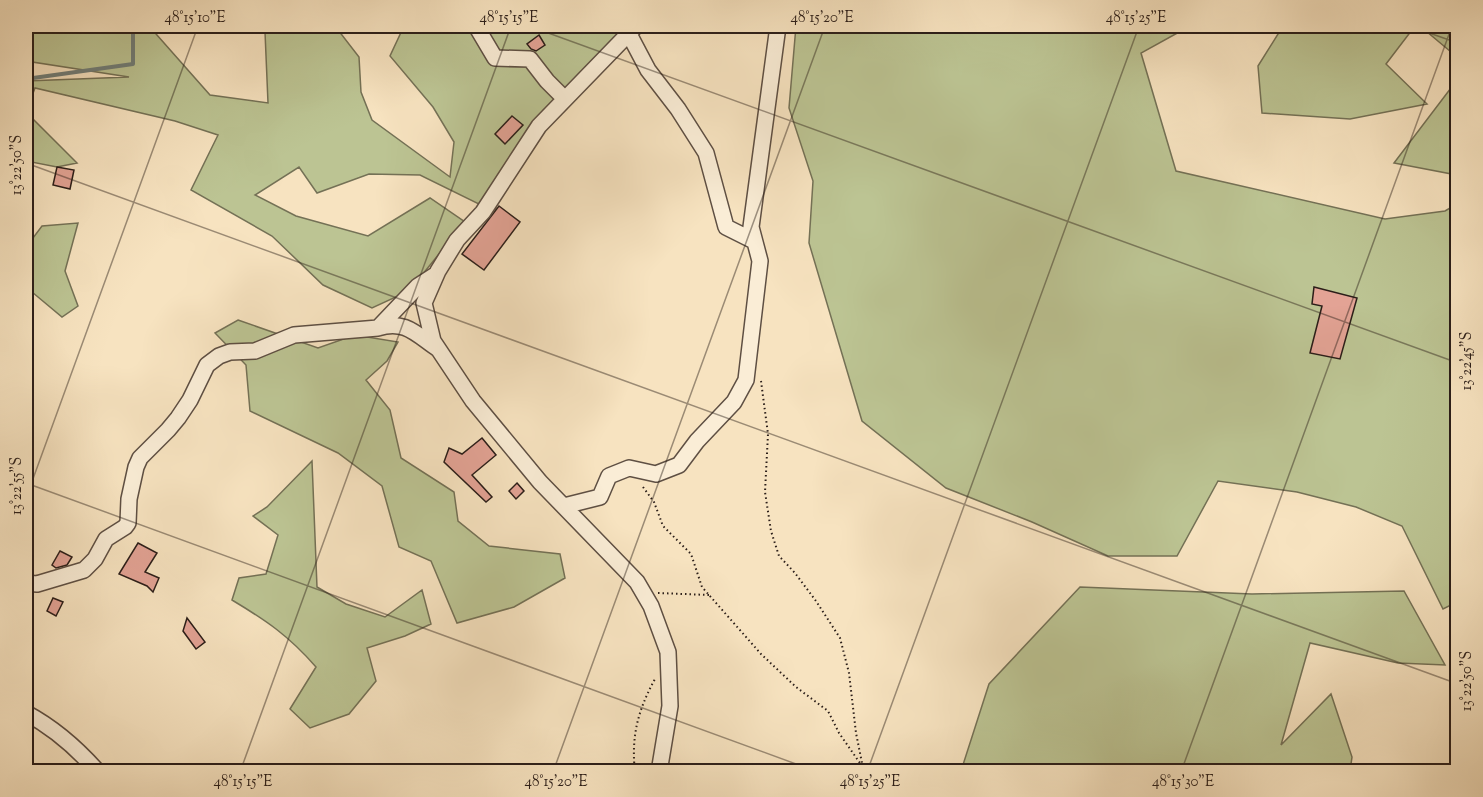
<svg xmlns="http://www.w3.org/2000/svg" width="1483" height="797" font-family="'Sorts Mill Goudy',serif">
<rect width="100%" height="100%" fill="#f7e3c0"/>
<filter id="stains"><feTurbulence type="fractalNoise" baseFrequency=".00333" numOctaves="4"/><feColorMatrix values="0 0 0 0 .2 0 0 0 0 .09 0 0 0 0 .02 0 0 0 .5 -.17"/></filter>
<radialGradient id="worn" r=".72"><stop offset=".6" stop-color="#630" stop-opacity="0"/><stop offset="1" stop-color="#630" stop-opacity=".3"/></radialGradient>
<path fill="#bcc493" stroke="#747156" stroke-width="1.5" d="M97,26h52l61,69 58,8 -3,-71 -5,-6h75l24,31 2,35 11,28 78,57 4,-35 -21,-35 -43,-51 14,-30h217l-1,8 -80,86 -36,46 -9,46 -75,-37 -51,-1 -52,19 -18,-26 -44,28 41,21 72,20 62,-38 35,24 -56,69 -37,17 -49,-23 -51,-49 -81,-46 27,-55 -43,-14 -140,-33 -9,24 51,51 -20,4 -31,-6v-80l103,-4 -103,-16v-28z
M796,26h394l-49,27 35,118 209,48 60,-8 12,-7v398l-14,7 -41,-83 -46,-19 -59,-15 -79,-11 -41,75h-69l-76,-34 -86,-34 -84,-67 -53,-178 4,-62 -24,-73z
M1283,26h132l-29,38 41,40 -77,15 -88,-6 -4,-47z
M1420,26h37v31z
M1457,80v95l-63,-12z
M78,223l-13,48 13,35 -16,11 -36,-30v-54l7,5 9,-12z
M238,320l80,28 37,-13 43,7 -11,19 -21,19 24,30 11,48 53,34 4,29 31,25 71,8 5,24 -51,29 -57,16 -26,-62 -32,-14 -17,-61 -44,-33 -88,-42 -4,-46 -31,-32z
M312,461l5,126 29,17 39,13 37,-27 9,34 -26,12 -38,12 9,33 -27,33 -39,14 -20,-19 26,-42c-27,-31 -49,-46 -84,-67l7,-22 27,-4 12,-39 -25,-19 14,-9z
M1080,587l172,7 152,-3 41,74 -47,-2 -88,-20 -29,102 50,-51 21,63 -2,14h-389l28,-87z"/>
<g fill="none" stroke-linecap="round" stroke-linejoin="round">
<path stroke="#707d78" stroke-width="4" d="M26,79l107,-15v-38"/>
</g>
<path fill="#e3a395" stroke="#2b1e19" stroke-width="1.5" d="M539,35l6,10 -9,6 -5,-2 -4,-5z
M512,116l11,9 -18,19 -10,-10z
M57,167l17,3 -4,19 -17,-4z
M499,206l21,16 -36,48 -22,-16z
M1314,287l43,11 -17,61 -30,-6 12,-47 -10,-2z
M482,438l14,17 -24,20 20,22 -6,5 -42,-40 5,-14 13,6z
M517,483l7,8 -8,8 -7,-8z
M138,543l19,10 -12,19 14,6 -6,14 -6,-6 -28,-12z
M60,551l12,6 -5,8 -11,3 -4,-3z
M53,598l10,4 -7,14 -9,-5z
M187,618l18,24 -9,7 -13,-18z"/>
<g fill="none" stroke-linecap="round" stroke-linejoin="round">
<defs>
<path id="minor" d="M476,26l19,32 35,1 17,22 18,18
M636,26l-97,100 -56,86 -26,28 -19,31 -14,32 9,38 40,60 67,81 97,100 14,24 17,46 2,54 -11,66
M629,34l19,36 30,39 28,44 20,74 28,14
M378,328l40,-42 17,-11
M564,506l36,-9 9,-21 20,-8 27,6 23,-9 18,-24 37,-39 12,-22 14,-119 -9,-34 27,-201
M26,583l11,1 47,-14 11,-11 11,-20 19,-12 3,-4 1,-24 7,-32 4,-9 28,-28 10,-12 12,-18 17,-35 12,-9 11,-4 25,-1 39,-16 84,-7c27,-9 39,7 60,21
M26,713c28,15 50,34 72,59"/>
</defs>
<use href="#minor" stroke="#5e4f43" stroke-width="18"/>
<path stroke="#2b1e19" stroke-width="2" stroke-dasharray="1.5 3" stroke-linecap="butt" d="M761,381l7,53 -3,58 6,39 8,25 16,17 21,28 24,37 9,35 7,60 7,35 3,4
M643,487l11,15 9,24 28,28 11,33 59,67 35,33 32,24 11,22 23,33
M658,593l51,2
M635,772c-4,-36 3,-62 20,-93"/>
<use href="#minor" stroke="#faedd6" stroke-width="15"/>
</g>
<path fill="none" stroke="#2b1e19" stroke-width="1.5" stroke-opacity="0.45" d="M529,26l929,337M1409,26l49,17M26,163l1432,521M26,483l792,289M26,498l172,-472M240,772l271,-746M553,772l272,-746M867,772l272,-746M1181,772l271,-746"/>
<rect width="1483" height="797" fill="none" stroke="#f7e3c0" stroke-width="66"/>
<rect x="33" y="33" width="1417" height="731" fill="none" stroke="#2b1e19" stroke-width="2"/>
<g font-size="15" text-anchor="middle" fill="#2b1e19">
<text x="195" y="22">48°15'10"E</text>
<text x="509" y="22">48°15'15"E</text>
<text x="822" y="22">48°15'20"E</text>
<text x="1136" y="22">48°15'25"E</text>
<text transform="translate(16 165) rotate(-90)" y="5">13°22'50"S</text>
<text transform="translate(1466 361) rotate(-90)" y="5">13°22'45"S</text>
<text transform="translate(16 486) rotate(-90)" y="5">13°22'55"S</text>
<text transform="translate(1466 681) rotate(-90)" y="5">13°22'50"S</text>
<text x="243" y="786">48°15'15"E</text>
<text x="556" y="786">48°15'20"E</text>
<text x="870" y="786">48°15'25"E</text>
<text x="1183" y="786">48°15'30"E</text>
</g>
<rect width="100%" height="100%" filter="url(#stains)"/>
<rect width="100%" height="100%" fill="url(#worn)"/>
</svg>
